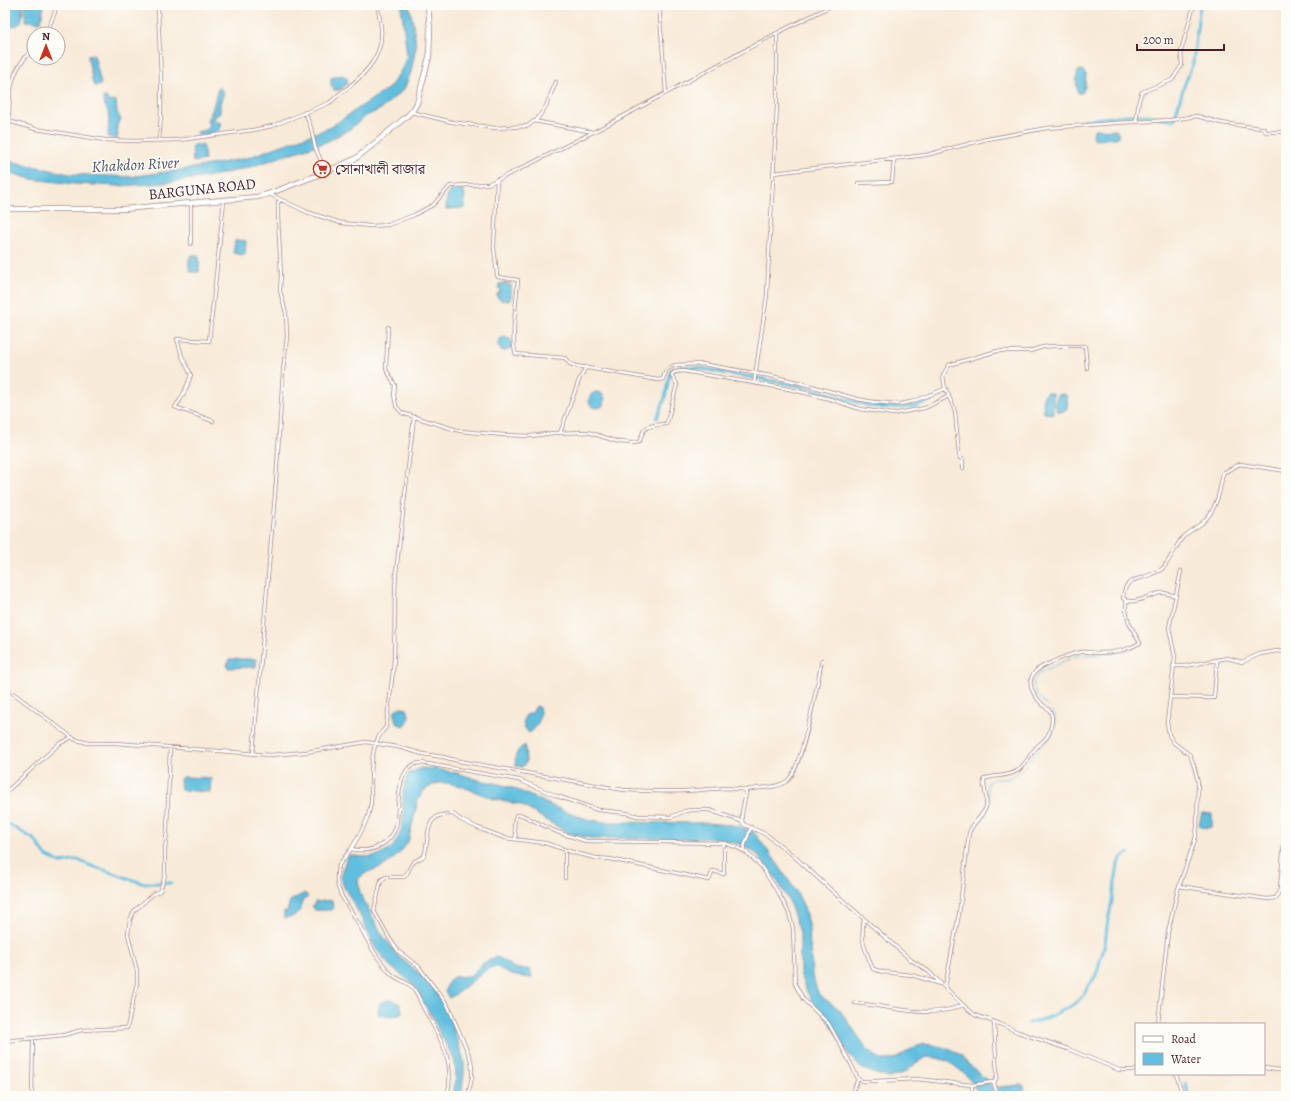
<svg xmlns="http://www.w3.org/2000/svg" width="1291" height="1101" font-family="Alegreya,'Noto Serif Bengali',serif">
<rect width="100%" height="100%" fill="#fdfcf7"/>
<filter id="ink" filterUnits="userSpaceOnUse"><feTurbulence type="fractalNoise" baseFrequency=".025" numOctaves="2"/><feDisplacementMap in="SourceGraphic" scale="8" xChannelSelector="R" yChannelSelector="G"/><feConvolveMatrix kernelMatrix="1 2 1 2 8 2 1 2 1" color-interpolation-filters="sRGB"/></filter>
<filter id="wash" filterUnits="userSpaceOnUse"><feTurbulence type="fractalNoise" baseFrequency=".012" numOctaves="4" result="noise"/><feDisplacementMap in="SourceGraphic" scale="16" xChannelSelector="R" yChannelSelector="G"/><feGaussianBlur stdDeviation="0.9" result="paint"/><feColorMatrix in="noise" values="0 0 0 0 0 0 0 0 0 0 0 0 0 0 0 0 0 1.4 0 .05"/><feComposite in="paint" operator="in"/></filter>
<g filter="url(#wash)">
<rect width="100%" height="100%" fill="#f8ead8"/>
<path fill="#61bfdf" stroke="#566f85" d="M5,5h18c-1,17 1,22 -18,21z
M25,5h19l-3,16 -3,1 -12,-1 -1,-5z
M401,5h8l4,18 3,23 -5,26 -7,17 -23,20 -15,7 -16,13 -24,13 -79,26 -35,8 -46,7 -47,3 -44,-2 -44,-5 -26,-8v-13l9,4 55,12 60,3 59,-8 59,-11 82,-30 60,-40 8,-11 7,-12 3,-10z
M90,55h4l1,4 6,25 -2,2h-4l-2,-2 -5,-26v-2z
M1082,70l4,4 -1,13 -3,6h-4l-2,-12 2,-10z
M342,75l5,3v6l-7,6h-6l-3,-5v-7z
M218,88h2l4,5 -4,10v10l-7,5 2,3 6,2c-1,12 -13,14 -23,12l-1,-3 9,-2 4,-4 -2,-3 -1,-3 5,-9z
M103,97h3l4,5 6,-1 1,11 4,8c-8,6 -1,11 -4,19l-9,-2c0,-7 1,-14 1,-21 -1,-7 -6,-11 -6,-19z
M1094,129h3l19,1 2,3 1,4 -4,1 -20,1 -2,-2z
M194,145h9l2,15 -12,2 -1,-16z
M452,189l12,1 1,18 -19,1 1,-12z
M236,240l10,1 -1,13 -2,1 -10,-2 2,-12z
M191,255h6l2,2v15h-8c-3,-4 -3,-13 0,-17z
M504,283l7,2v12l-2,4 -8,-1 -4,-3v-3l4,-4 -3,-2 1,-4z
M498 344a7 7 0 1 1 14 0a7 7 0 1 1-14 0Z
M589 400a8 8 0 1 1 16 0a8 8 0 1 1-16 0Z
M1046,392l7,1v21l-9,-1 -1,-15z
M1063,394l3,1c2,6 2,10 0,15l-6,2 -3,-1 -2,-9 3,-7z
M229,659h27v8l-28,1 -1,-2z
M536,706l3,1c3,9 -1,21 -10,26 -5,-5 -8,-12 -3,-18l6,-2z
M401,707l6,2c3,6 3,13 -3,17l-6,-2 -3,-6v-8z
M525,745l1,18 -4,4 -6,-1c-2,-9 0,-16 9,-21z
M421,768l15,1 21,4 25,8 13,2 18,5 55,25 22,7 15,2 99,1 28,2 21,6 24,32 19,28 8,16 5,22 3,47 7,19 20,14 28,40 14,11h9l7,-2 18,-11 10,-3 12,2 14,3 10,6 6,8 22,19 7,14h-17l-6,-12 -8,-10 -17,-13 -11,-3 -10,-1 -10,5 -11,10 -17,6 -16,-5 -12,-5 -12,-13 -25,-41 -11,-11 -8,-15 -5,-14v-42l-12,-33 -12,-20 -11,-14 -7,-10 -7,-5 -12,-6 -24,-6 -25,1 -87,-1 -2,1h-6l-27,-6 -47,-28 -27,-6 -33,-13 -14,-3h-8l-8,3 -8,5 -5,9 -10,42c-6,9 -15,19 -25,24 -11,5 -15,4 -25,13l2,14 21,40 17,23 23,19 12,13 11,18 8,17 12,38v13l-3,22h-8l3,-20 -1,-15 -17,-31 -4,-11 -7,-10 -11,-21 -9,-9 -16,-12 -11,-13 -6,-8 -14,-31 -16,-28 -3,-8 1,-8 5,-14 3,-2c14,3 33,3 43,-9 19,-25 3,-50 16,-73z
M182,777l29,1 -1,14 -29,-2 -1,-11z
M1202,813l10,1v12l-3,2 -8,-1 -2,-2z
M305,893l3,4 -6,4c-2,13 -4,15 -18,17v-7l3,1 3,-11z
M332,900l1,9 -2,1h-16l-3,-4 3,-1v-3z
M496,957c8,2 11,7 18,11 5,2 11,0 16,2l2,6 -1,2c-16,-2 -22,-2 -35,-12 -14,2 -32,25 -47,32l-4,-7c2,-7 4,-11 10,-15l14,1 13,-13z
M388,1000h5l7,4 2,6 -1,4 -9,3 -13,-2 -1,-4 2,-8z
M1023,1085l1,1 1,7 -1,1 -8,2h-17l-3,-8 1,-1z"/>
<g fill="none" stroke-linecap="round" stroke-linejoin="round">
<path stroke="#61bfdf" stroke-width="1" d="M1131,623l10,20
M1048,707l-11,-12 -4,-9v-5l6,-8 34,-16 13,-2h14l24,-3 11,-5
M989,807l-2,-24 6,-4h14l15,-9 12,-16 16,-16 5,-14v-8l-4,-5"/>
<path stroke="#61bfdf" stroke-width="3" d="M1084,120l42,-5h22l26,5 10,-34 9,-23 6,-51 2,-7
M657,418l8,-20 5,-27c15,-9 37,-1 54,2 31,5 62,9 92,17 23,6 42,15 65,17 8,1 30,0 37,-2 7,-2 15,-6 22,-9
M5,826l5,-1 25,15 11,16 15,7 17,-3 11,5 53,18h29
M1028,1023l11,-2 8,-3 28,-14 9,-10 4,-8 7,-9 2,-5 8,-28 2,-18 6,-30 5,-32 4,-7 7,-4
M1186,1083l2,13"/>
</g>
</g>
<g filter="url(#ink)">
<g fill="none" stroke-linecap="round" stroke-linejoin="round">
<defs>
<path id="minor" d="M158,5c1,45 6,91 1,135
M659,5l7,88
M46,34l9,-22v-7
M305,112l6,16 4,19 11,25
M411,112l41,10 43,6 33,-2 6,-5 59,11
M5,120l31,9 69,11 28,1 46,-1 74,-10 19,-4 57,-23c5,-3 7,-7 12,-10 15,-11 35,-28 39,-48 3,-13 0,-27 -3,-40
M536,121l10,-15 10,-24
M9,122c0,-18 0,-38 9,-54 4,-8 10,-14 16,-20
M1136,122l3,-22 3,-8 30,-12 10,-15 -1,-14 13,-46
M773,173l153,-18 61,-16 60,-11 68,-5 56,-3 26,-4 24,7 40,5 3,1 2,3h20
M497,179l-3,68 3,28 1,2 20,3c-1,15 -8,63 -2,74l49,4 5,6 6,2 82,14 5,-1 3,-9 9,-5 27,-1 69,12 26,6 60,17 17,3 26,2 11,-2 34,-13 -2,-14 6,-10 48,-14h33l13,-4 10,-1h32l2,22
M858,183l34,-1 2,-23
M269,194l38,18 34,11 29,3 18,-1 26,-10 19,-10 17,-19 38,-2 32,-15 87,-44 170,-92 56,-28
M191,203v41
M388,327l-2,42 9,16 -1,10 2,11 6,7 58,18 44,4 27,1 22,-3 35,-1 31,10 14,1 6,-1c2,-4 3,-8 5,-12 5,-6 15,-5 22,-6l2,-5 9,-35 -5,-8v-2l3,-2 8,-1 106,18 41,10 30,10 33,5 32,-6 24,-12
M754,383l13,-88 1,-22 9,-167v-73
M945,387l10,24 4,43 1,4 3,2v8
M414,417l-18,156c-2,29 -1,58 -2,87 -2,22 -5,45 -8,67 -16,16 -15,42 -15,63 0,7 1,12 -1,18 -2,13 -12,30 -19,41 -9,13 -15,14 -14,32 1,14 11,24 17,35 10,16 16,33 28,47 4,5 7,10 12,13 7,5 16,7 20,13 5,7 7,15 11,22 16,28 31,52 22,85
M213,421l-38,-14c8,-9 12,-20 16,-32l-9,-19 -5,-17 32,2 15,-140
M560,433l19,-53 7,-13
M1176,596c-5,-1 -11,-4 -16,-3 -11,2 -28,14 -37,5 2,-21 13,-17 29,-24 4,-2 8,-3 11,-6 8,-9 12,-21 20,-31 6,-6 13,-9 19,-14 15,-13 18,-32 21,-50l17,-9 46,7
M1173,666h12l42,-8 15,4 18,-8 17,-3 9,1
M5,687l69,52 14,4h28l154,12 36,-3 60,-10 32,5 25,7 20,3 16,4 165,29c20,1 42,2 62,1 20,-1 40,-5 60,-1 0,11 -7,24 -3,34l24,11 27,21 37,34 80,70 17,11 35,34 12,10 25,9 18,8 50,17 51,21h17
M1170,697l44,1 3,-38
M253,754l23,-272 7,-111 4,-34 -1,-24 -6,-22 1,-16 -3,-58v-15l3,-2
M746,790c13,-3 30,-1 41,-9 15,-10 31,-101 35,-121
M5,793l54,-49 13,-7
M516,839l-2,-15 2,-9h6l35,17 29,9 138,2 12,4 11,6 14,13 18,28 10,19 4,15 2,56 8,15 26,25 22,40 7,15 4,2h14l41,-2 55,6 20,-3 2,2 4,12
M351,849c10,2 21,2 30,-4 7,-4 13,-11 15,-19 4,-17 -1,-52 17,-61 3,-2 7,-2 9,-2l97,17 38,16 41,14 28,3 12,3 33,1 14,-6 7,-1h17l32,11
M743,850l8,-23
M565,878v-28
M1179,886l88,13 9,-1 4,-9 6,-73
M864,919c-4,22 1,30 9,50l10,3 29,3 29,9
M945,987l14,-73 10,-81c3,-10 14,-17 17,-26 2,-10 -3,-19 -2,-28 10,-5 22,-1 33,-8 8,-5 12,-16 19,-23 3,-4 8,-7 11,-11 4,-6 7,-19 3,-26 -2,-3 -5,-4 -7,-6 -9,-9 -19,-23 -7,-34 4,-4 10,-6 16,-9 9,-4 19,-8 29,-10 6,-1 12,1 18,1 15,0 27,-2 41,-10l-11,-20 -3,-13v-9
M855,1003c35,3 75,17 108,2
M994,1022l3,54 -3,7
M1158,1024l10,-92 10,-43 17,-49 2,-12 1,-46 -4,-16 -4,-11 -16,-12 -5,-8 -2,-13 8,-65 -6,-29 12,-57
M5,1041l59,-6 18,-5 45,-2 10,-45v-12l-9,-37 2,-14 4,-9 19,-17 7,-3 5,-16v-25l2,-19 3,-84
M1264,1068l22,3
M1176,1074l7,22
M972,1085v11
M32,1096l1,-57
M468,1096l4,-19v-9l-1,-8 -12,-29 -12,-27 -29,-38 -19,-14 -8,-11 -17,-30 7,-31 5,-3h18c6,-5 4,-11 11,-16 4,-3 7,-2 10,-7l4,-26 3,-7 6,-5 10,-2h5l8,6 17,8 27,10 40,5 30,10 21,5 14,1 99,21 4,-9 11,3v-31
M851,1096l7,-17"/>
<path id="primary" d="M5,209h118l134,-12 11,-3 58,-22 29,-13 20,-16 31,-26 7,-7 4,-7 12,-46 1,-28 -2,-24"/>
</defs>
<use href="#minor" stroke="#a18482" stroke-width="4"/>
<use href="#primary" stroke="#a18482" stroke-width="6"/>
<use href="#minor" stroke="#fff" stroke-width="2.5"/>
<use href="#primary" stroke="#fff" stroke-width="4.5"/>
</g>
</g>
<defs>
<symbol id="supermarket-ring" viewBox="-11 -11 22 22"><circle r="9.5" fill="#fdfcf7" stroke="#c8321e" stroke-width="1.5"/><path d="M-6-5.5h2.5l.6 2H6L4.5 2H-2.5L-4.4-4H-6ZM-1.5 3.2a1.3 1.3 0 1 0 .1 0ZM3 3.2a1.3 1.3 0 1 0 .1 0Z" fill="#c8321e"/></symbol>
</defs>
<g fill-rule="evenodd">
<use href="#supermarket-ring" x="312" y="159" width="20" height="20"/>
</g>
<g text-anchor="middle" stroke-width="3" stroke-linejoin="round" paint-order="stroke">
<g font-size="15" fill="#4a1f2b" stroke="#fdfcf7" text-anchor="start">
<text x="335" y="174">সোনাখালী বাজার</text>
</g>
<g font-size="15" fill="#4a1f2b" stroke="#fdfcf7">
<text transform="translate(202 189) rotate(-6)" y="5">BARGUNA ROAD</text>
</g>
<g font-size="16" font-style="italic" fill="#52576a" stroke="#fdfcf7">
<text transform="translate(135 164) rotate(-3)" y="6">Khakdon River</text>
</g>
</g>
<rect width="1291" height="1101" fill="none" stroke="#fdfcf7" stroke-width="20"/>
<rect x="1135" y="1023" width="130" height="52" fill="#fdfcf7" stroke="#b5a4a5"/>
<rect x="1143" y="1036" width="20" height="6" fill="#ffffff" stroke="#b5a4a5"/>
<text x="1171" y="1043" font-size="12" fill="#4a1f2b">Road</text>
<rect x="1143" y="1053" width="20" height="12" fill="#61bfdf" stroke="#b5a4a5"/>
<text x="1171" y="1063" font-size="12" fill="#4a1f2b">Water</text>
<g transform="translate(46 46)"><circle r="19" fill="#fdfcf7" stroke="#b5a4a5"/>
<path d="M0-3L7 15L0 10L-7 15Z" fill="#c8321e"/>
<text y="-6" font-size="11" font-weight="bold" text-anchor="middle" fill="#4a1f2b">N</text>
</g>
<path d="M1137 44v6h87v-6" fill="none" stroke="#4a1f2b" stroke-width="2"/>
<text x="1143" y="44" font-size="12" fill="#4a1f2b" stroke="#fdfcf7" stroke-width="3" paint-order="stroke">200 m</text>
</svg>
